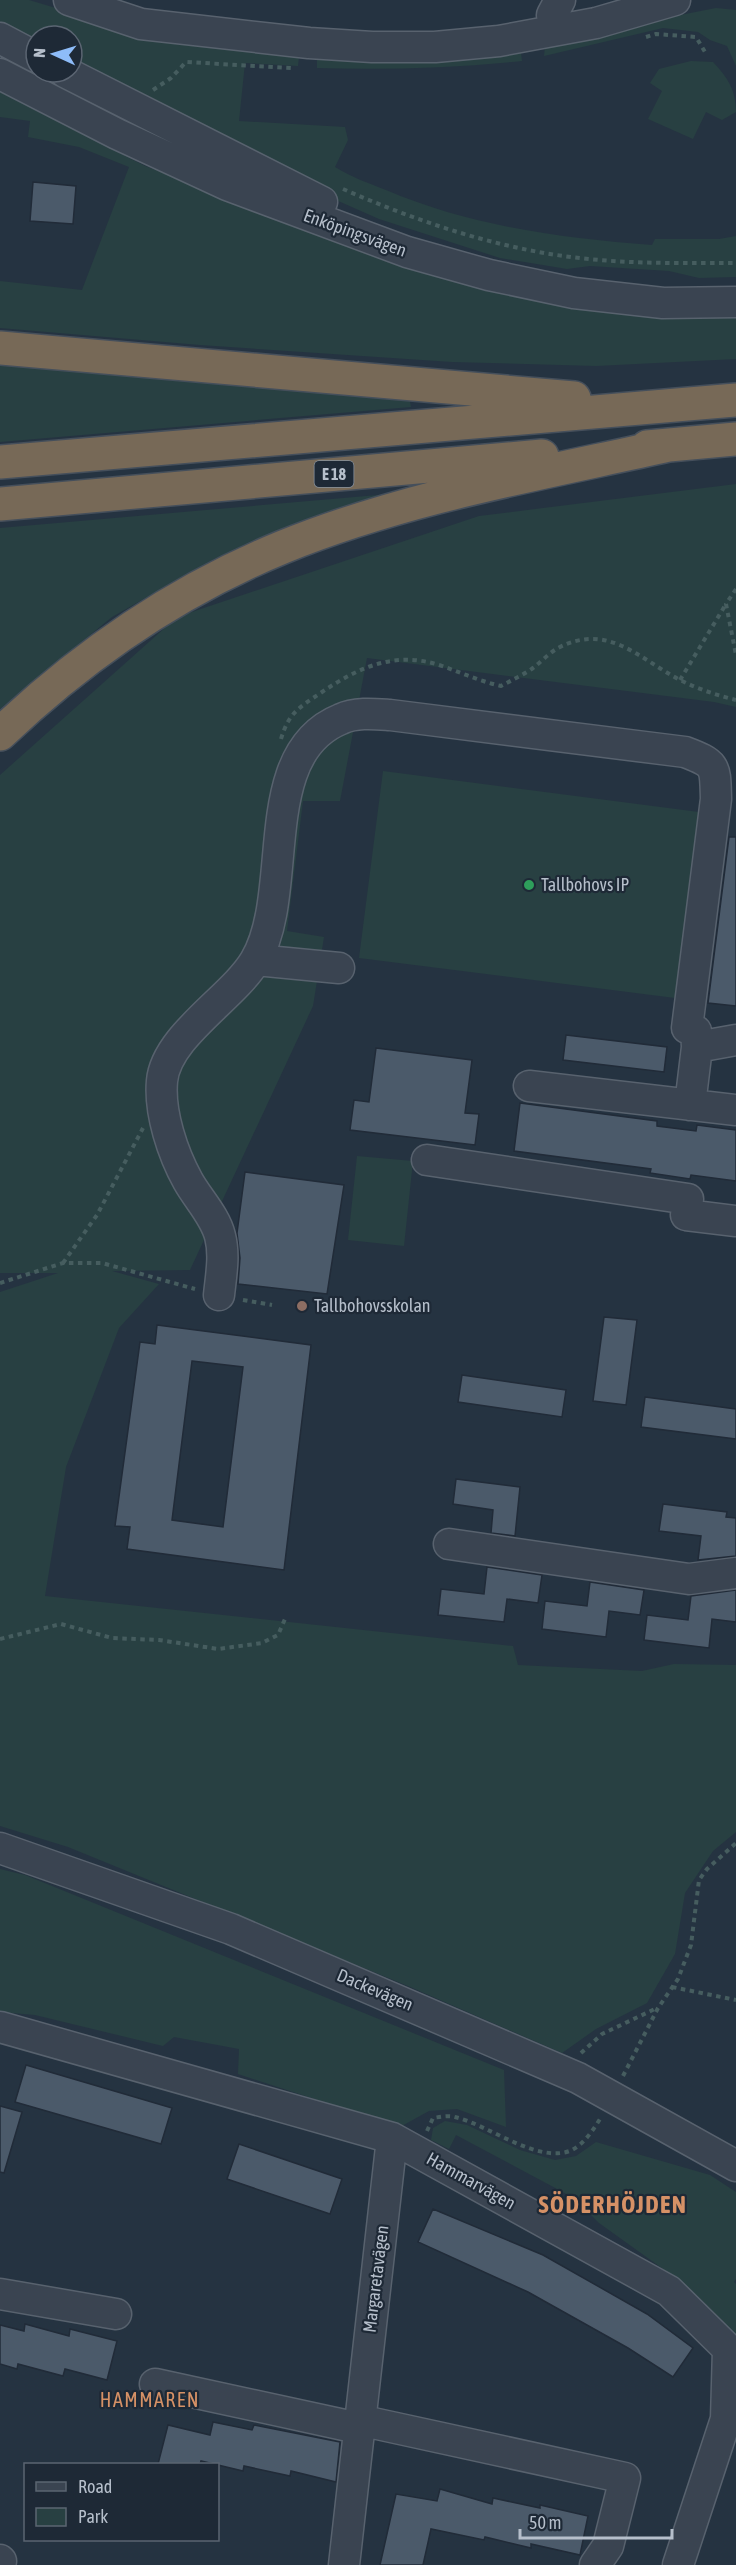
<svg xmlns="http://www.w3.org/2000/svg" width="736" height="2565" font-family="'Asap Condensed',sans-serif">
<rect width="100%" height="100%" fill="#253341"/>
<path fill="#284042" d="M0,0h29l90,27 172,26 8,4 -1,9 -53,-3 -6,58 106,6 3,13 -13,27c16,10 33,16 51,23 84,36 175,48 266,55l3,-6h64l17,-3v41l-37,1 -30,-7 -79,-5 -23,3 -67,-11 -121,-39 -52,-23 -255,-130v-30h-36v11l-36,-18z
M716,8l20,2v56l-9,-20 -17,-6 -12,-8 -35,-4 -119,28 1,-9 115,-28z
M517,51l4,2 1,8c-69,7 -136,9 -205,7v-11z
M691,61l22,1c15,16 23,28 23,50l-14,8 -16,-8 -13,27 -45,-20 14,-28 -12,-8 9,-14z
M0,92l145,74 284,104 307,46v43l-140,7 -144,-4 -252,-17 -200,-17v-47l82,9 47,-123 -50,-20 -51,-10 2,-16 -30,-4z
M0,361l409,35 2,11 -411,35z
M736,484v223l-22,-5 -347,-44 -27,143h-37l-16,130 37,6 -11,69 -123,264 -78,1 47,13 -40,44 -53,139 -21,129 468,50 5,19 124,6 32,-7 62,1v167l-23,19 -28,42 -10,61 -28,49 -51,26 -34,24 -154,-67 -340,-139 -68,-21v-534l58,-19h-58v-498l177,-158 302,-101z
M401,493l-82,26 -103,39 -104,59 -112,92v-181z
M383,771l316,41 -24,186 -316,-40z
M357,1156l56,5 -9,85 -56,-6z
M0,1869l25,6 479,195 2,57 -49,-18 -28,2 -29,16 -162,-53 1,-25 -65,-12 -11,9 -128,-31 -35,-3z
M445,2121l22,4 53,25 35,10 21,-4 20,-14 114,33 26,17v87l-2,3 2,2v58l-59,-63 -78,-56 -25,-25 -118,-63 -7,14 -18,-9 2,-12z"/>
<path fill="#4b5a6a" stroke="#212b38" stroke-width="1.5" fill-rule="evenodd" d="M33,182l43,4 -3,38 -43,-3z
M729,837h7v169l-28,-3z
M566,1035l101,12 -3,25 -101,-12z
M376,1048l96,12 -7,53 14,1 -4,31 -125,-15 4,-30 15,2z
M520,1103l137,18v5l39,5 1,-6 39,5v51l-45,-6 -1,4 -40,-6 1,-4 -137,-18z
M245,1172l99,13 -17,109 -89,-10 2,-26 -3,-25z
M604,1317l33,3 -11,85 -33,-4z
M157,1325l154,20 -27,225 -157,-21 3,-22 -15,-1 25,-184 15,2zM192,1361l51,6 -20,160 -51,-7z
M462,1375l104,15 -4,27 -104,-15z
M645,1397l91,12v30l-95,-12z
M456,1479l64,8 -5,49 -24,-3 2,-23 -40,-6z
M663,1504l64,8 -1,5 10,1v38l-38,4 3,-24 -42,-5z
M487,1567l55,8 -4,28 -31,-4 -3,23 -66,-7 3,-26 43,5z
M590,1582l54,8 -4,25 -31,-4 -3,26 -64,-8 3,-28 42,5z
M736,1590v32l-24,-3 -3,29 -65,-8 3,-25 41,5 3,-24z
M26,2065l146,43 -11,36 -146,-42z
M0,2106l22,6 -18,61 -4,-1z
M239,2144l103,35 -12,35 -103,-35z
M433,2209l110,46 104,59 46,34 -20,29 -45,-29 -100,-56 -110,-50z
M25,2324l44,12 1,-7 47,12 -10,39 -42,-11 -2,7 -45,-12 -1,5 -17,-5v-39l24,6z
M213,2422l39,8 2,-5 86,17 -4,40 -45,-11 -1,5 -46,-10 -1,5 -42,-10 -1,3h-42l10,-39 42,10z
M440,2489l52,15 1,-6 47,10v-3l48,11 -8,39 -49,-11v4l-46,-11 -1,3 -53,-11 -8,36h-43l16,-71 41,7z"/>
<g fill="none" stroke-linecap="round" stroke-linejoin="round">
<defs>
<path id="minor" d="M69,0l72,24 168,19 63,4h63l64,-6 97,-18 79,-23
M554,30l-2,-15 8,-15
M0,38l36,19
M65,72l257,130
M0,74l117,60 110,51 180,67 82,23 85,18 89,10 73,-1
M256,960l83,8
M697,1047l39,-7
M529,1086l207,24
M427,1160l261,39 -2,16 50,6
M219,1295c2,-19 6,-40 1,-59 -5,-20 -22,-37 -32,-55 -15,-27 -29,-68 -26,-100 4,-45 71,-83 93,-120 41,-68 -1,-207 86,-242 15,-7 34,-5 49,-4l295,37c32,12 30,14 31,47l-29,229 9,3 1,16 -7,58
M449,1544l240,35 47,-6
M0,1848l231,81 347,149 158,88
M0,2027l392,111 277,153 59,58 -2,70 -48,146
M0,2294l116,20
M155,2384l203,44
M359,2420l266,58 -17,68 -13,19
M0,2560l1,1
M344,2565l48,-427"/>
<path id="highway" d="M0,348l574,50
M647,447l89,-8
M0,462l736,-62
M0,504l542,-48
M0,734c82,-78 178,-144 283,-187 123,-50 256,-73 386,-102"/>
</defs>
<use href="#minor" stroke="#58626e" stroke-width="33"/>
<use href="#highway" stroke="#454f5b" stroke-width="36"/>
<path stroke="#465d5f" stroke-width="4" stroke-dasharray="4.5 4.5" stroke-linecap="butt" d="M646,37l10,-3 40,3 9,15
M153,90l18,-12 15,-16 105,6
M343,189c78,34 161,62 246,70 49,5 98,4 147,4
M736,589l-10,15 10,51
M680,680l46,-76
M281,739c8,-27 19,-32 41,-47 37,-25 73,-41 117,-27 21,7 40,16 62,21 11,-6 22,-11 32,-18 8,-6 16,-15 25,-20 50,-26 80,10 122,32 18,9 36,15 56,20
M63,1263l34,-48 46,-87
M0,1283l63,-20h39l93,26
M243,1300l29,5
M0,1639l61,-15 51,14 47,2 59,9 44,-6 16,-8 7,-16
M672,1987l64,13
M581,2053l21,-19 55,-26
M623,2076l35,-68 20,-29 13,-34 8,-65 8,-11 29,-26
M427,2131l6,-13c7,-1 15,-3 22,-1 34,8 84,48 117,33 12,-6 21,-20 28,-31"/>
<use href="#minor" stroke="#3a4451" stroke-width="30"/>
<use href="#highway" stroke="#776957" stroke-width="33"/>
</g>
<circle fill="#2e9e5b" stroke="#1e2936" stroke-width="2" cx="529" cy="885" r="6"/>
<circle fill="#8d6e63" stroke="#1e2936" stroke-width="2" cx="302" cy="1306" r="6"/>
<g text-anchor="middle" stroke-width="4.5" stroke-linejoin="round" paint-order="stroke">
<rect fill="#1e2936" stroke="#88929e" stroke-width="1.5" x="314.5" y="461" width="39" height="26" rx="4.5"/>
<g font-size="16" font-weight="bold" fill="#b6bfcb">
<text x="334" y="480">E 18</text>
</g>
<g font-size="18" fill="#b6bfcb" stroke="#1e2936">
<text transform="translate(355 233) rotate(20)" y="6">Enköpingsvägen</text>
<text transform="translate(375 1990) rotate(23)" y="6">Dackevägen</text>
<text transform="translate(471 2181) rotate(29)" y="6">Hammarvägen</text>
<text transform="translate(376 2279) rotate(-83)" y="6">Margaretavägen</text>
</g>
<g font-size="18" fill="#b6bfcb" stroke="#1e2936" text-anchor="start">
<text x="541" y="891">Tallbohovs IP</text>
<text x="314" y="1312">Tallbohovsskolan</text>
</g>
<g font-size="20" letter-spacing="1.5" fill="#d69166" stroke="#1e2936">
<text x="150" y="2407">HAMMAREN</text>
</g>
<g font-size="24" font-weight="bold" letter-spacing="1.5" fill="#d69166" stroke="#1e2936">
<text x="613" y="2213">SÖDERHÖJDEN</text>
</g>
</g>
<rect x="24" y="2463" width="195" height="78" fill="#1e2936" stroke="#5b6572" stroke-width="1.5"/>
<rect x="36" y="2482" width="30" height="9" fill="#3a4451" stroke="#5b6572" stroke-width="1.5"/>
<text x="78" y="2493" font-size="18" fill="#b6bfcb">Road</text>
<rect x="36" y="2508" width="30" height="18" fill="#284042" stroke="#5b6572" stroke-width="1.5"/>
<text x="78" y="2523" font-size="18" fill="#b6bfcb">Park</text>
<g transform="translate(54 54) rotate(274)"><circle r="28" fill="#1e2936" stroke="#5b6572" stroke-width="1.5"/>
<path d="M0-4.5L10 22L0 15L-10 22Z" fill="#8ebcf9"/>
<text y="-9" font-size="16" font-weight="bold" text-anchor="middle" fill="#b6bfcb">N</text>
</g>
<path d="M520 2529v9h152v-9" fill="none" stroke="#b6bfcb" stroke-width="3"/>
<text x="529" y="2529" font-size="18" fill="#b6bfcb" stroke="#1e2936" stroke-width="4.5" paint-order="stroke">50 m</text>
</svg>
